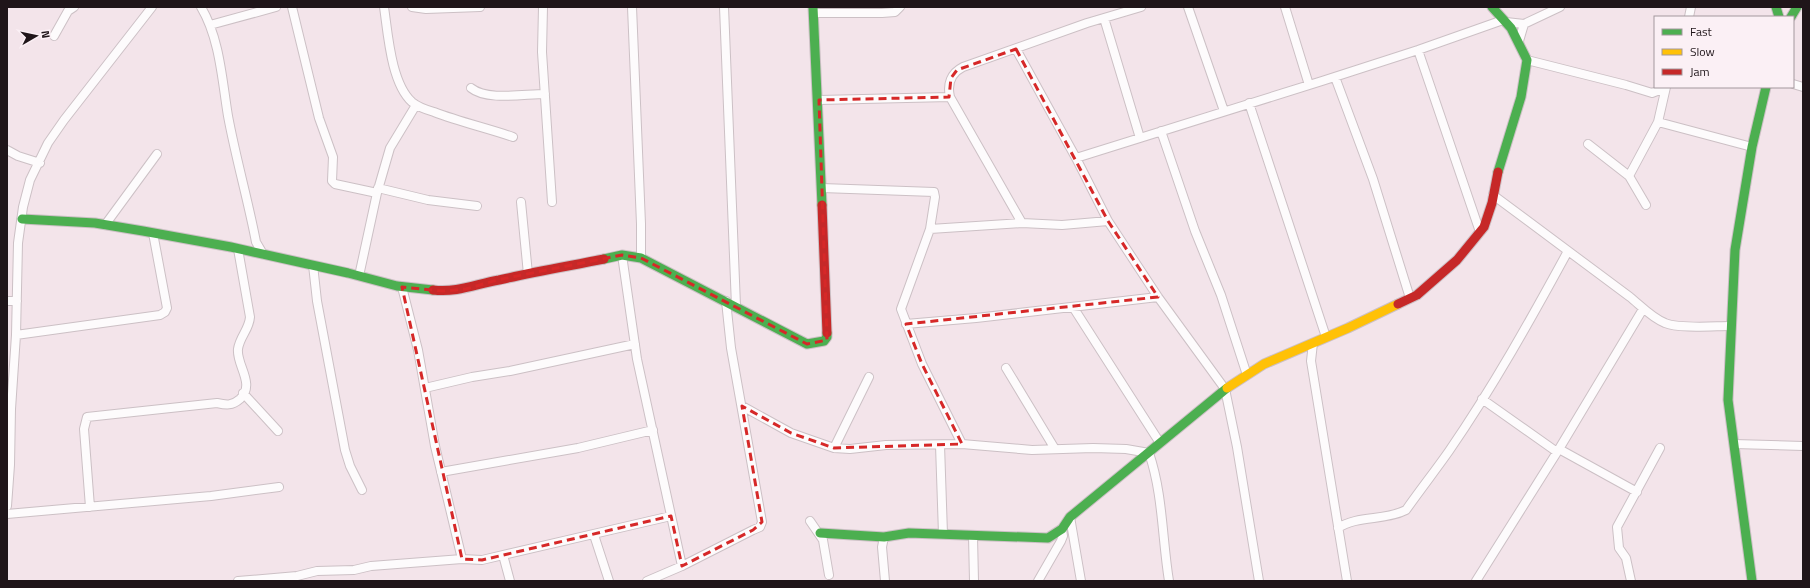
<svg xmlns="http://www.w3.org/2000/svg" width="1810" height="588" font-family="'Titillium Web',sans-serif">
<rect width="100%" height="100%" fill="#f3e4ea"/>
<g fill="none" stroke-linecap="round" stroke-linejoin="round">
<defs>
<path id="street" d="M201,7c19,32 21,73 27,109 8,43 20,84 28,126l7,12
M292,7l27,111 14,39 -1,24 3,3 42,9
M384,7c4,27 7,76 28,95 6,5 15,8 22,10 26,10 53,16 79,25
M412,7l14,2 54,-2
M543,7l-1,45 10,150
M632,7l9,217v34
M724,7l12,299
M1188,7l36,104
M1285,7l24,78
M814,13h68l13,-1 5,-5
M1689,17l2,-10
M1104,18l36,120
M1506,22l18,2 36,-17
M210,25l66,-18
M54,36l14,-25 6,-4
M1519,41l5,-17
M1016,49l60,109 32,63 50,76 67,92 12,58 22,134
M1418,50l62,182
M1527,60l99,25 26,8 13,-5
M1335,77l38,102 37,119
M1793,84l10,3
M471,88c16,13 53,6 74,6
M819,100l131,-3
M1249,103l77,234
M1658,122l94,25
M1161,131l34,100 26,64 26,80
M1588,144l41,32 17,29
M7,150l11,6 22,7
M1076,158l246,-77 96,-31 85,-30
M1629,176l29,-54 8,-35
M378,188l50,12 49,6
M822,188l112,4 1,5 -5,32 -29,80 21,55 40,80
M1493,195l137,102c11,9 22,21 35,26 14,6 49,3 65,3
M521,202l7,72
M1022,223l-72,-126c-3,-13 1,-24 13,-30l124,-44 54,-16
M105,225l52,-71
M930,229l92,-6 40,2 46,-4
M622,255l15,104 45,207
M313,265l4,36 28,149 5,16 12,24
M359,276l18,-83 13,-45 26,-43
M402,287l16,63 17,96 27,113
M7,301h10
M1073,307l87,136
M906,324l70,-6 182,-21
M16,335l144,-20 5,-3 2,-4 -14,-75
M1313,343l-2,18 36,220
M1006,368l49,81
M425,388l47,-11 38,-6 125,-27
M243,393l35,38
M1482,399l75,53
M742,406l49,27 43,15 16,1 36,-4 76,-1 70,6 61,-2 33,1 23,4c14,41 13,85 20,128
M1734,444l69,2
M940,445l3,89
M834,448l35,-71
M1559,449l78,43
M441,472l137,-24 75,-18
M7,506l3,-41 1,-56 5,-74 2,-92 5,-36 7,-27 18,-37 16,-23 88,-113
M90,507l-6,-78 3,-12 130,-14c9,2 15,3 23,-4 16,-15 -4,-34 -2,-50 2,-13 11,-19 12,-32l-12,-68
M7,514l204,-18 68,-9
M1070,517l11,64
M810,521l13,19 6,35
M1338,528c20,-13 47,-7 68,-18 14,-20 29,-39 43,-59 44,-64 82,-132 119,-200
M594,535l15,46
M973,536l1,45
M884,537l-2,10 3,34
M503,555l7,26
M238,581l59,-5 20,-5 37,-1 17,-4 91,-7 20,1 189,-44
M647,581l35,-15 71,-36 7,-3 2,-5 -31,-174 -5,-47
M1038,581l23,-40 2,-5 -1,-7
M1476,581l83,-132 84,-140
M1631,581l-5,-23 -7,-10 -2,-21 43,-79"/>
<path id="fast" d="M813,7l9,198
M1492,7l19,21 16,32 -6,37 -23,75
M1776,7l3,10
M1791,17l6,-10
M22,219l73,4 48,8 88,16 117,26 49,13 36,4
M604,259l18,-4 19,3 166,86 17,-3 3,-4v-4
M820,533l64,4 25,-4 139,5 14,-9 8,-12 157,-129
M1752,581l-24,-181 7,-150 17,-103 14,-60"/>
<path id="slow" d="M1227,388l37,-24 84,-36 50,-24"/>
<path id="jam" d="M822,205l5,128
M433,290c24,3 43,-6 66,-10 35,-8 70,-14 105,-21
M1398,304l19,-9 40,-35 27,-33 8,-24 6,-31"/>
</defs>
<use href="#street" stroke="#ccc0c5" stroke-width="10"/>
<use href="#fast" stroke="#ccc0c5" stroke-width="11"/>
<use href="#slow" stroke="#ccc0c5" stroke-width="11"/>
<use href="#jam" stroke="#ccc0c5" stroke-width="11"/>
<use href="#street" stroke="#fdfbfc" stroke-width="8"/>
<use href="#fast" stroke="#4caf50" stroke-width="9"/>
<use href="#slow" stroke="#ffc107" stroke-width="9"/>
<use href="#jam" stroke="#c62828" stroke-width="9"/>
</g>
<path fill="none" stroke="#d62828" stroke-width="3" stroke-dasharray="8 5" stroke-linejoin="round" d="M1016,49l92,172 50,76 -252,27 16,40 40,80 -128,4 -43,-15 -49,-27 20,116 -9,8 -71,36 -11,-50 -189,44 -20,-1 -60,-272 41,4 23,-2 31,-9 125,-25 19,3 166,86 20,-4 -8,-240 130,-3 2,-19 6,-8z"/>
<rect width="1810" height="588" fill="none" stroke="#1f1519" stroke-width="16"/>
<rect x="1654" y="16" width="140" height="72" fill="#fbf0f5" stroke="#a3989d"/>
<rect x="1662" y="29" width="20" height="6" fill="#4caf50" stroke="#a3989d"/>
<text x="1690" y="36" font-size="12" fill="#1f1519">Fast</text>
<rect x="1662" y="49" width="20" height="6" fill="#ffc107" stroke="#a3989d"/>
<text x="1690" y="56" font-size="12" fill="#1f1519">Slow</text>
<rect x="1662" y="69" width="20" height="6" fill="#c62828" stroke="#a3989d"/>
<text x="1690" y="76" font-size="12" fill="#1f1519">Jam</text>
<g transform="translate(36 36) rotate(81)" stroke="#fbf0f5" stroke-width="3" paint-order="stroke">
<path d="M0-3L7 15L0 10L-7 15Z" fill="#1f1519"/>
<text y="-6" font-size="11" font-weight="bold" text-anchor="middle" fill="#1f1519">N</text>
</g>
</svg>
